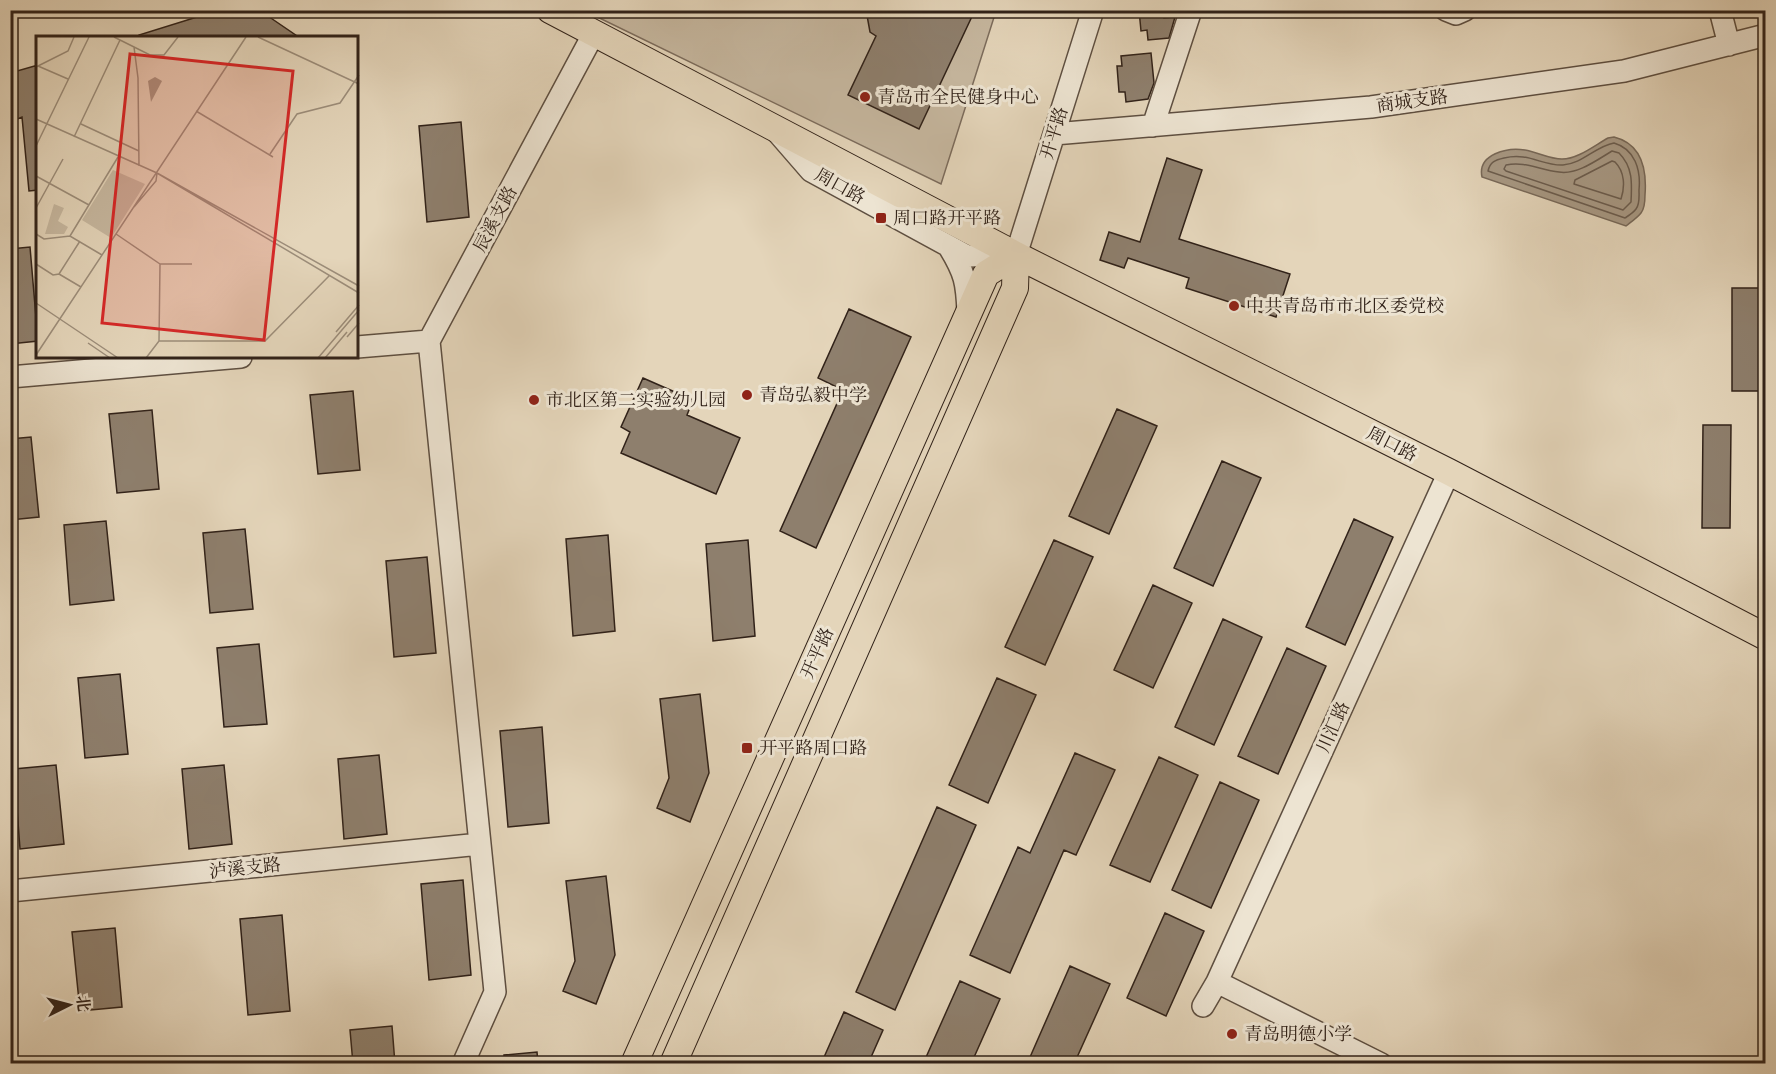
<svg xmlns="http://www.w3.org/2000/svg" width="1776" height="1074" font-family="Cardo,'Noto Serif SC',serif">
<rect width="100%" height="100%" fill="#e4d5ba"/>
<filter id="stains"><feTurbulence type="fractalNoise" baseFrequency=".00333" numOctaves="4"/><feColorMatrix values="0 0 0 0 .2 0 0 0 0 .09 0 0 0 0 .02 0 0 0 .5 -.17"/></filter>
<radialGradient id="worn" r=".72"><stop offset=".6" stop-color="#630" stop-opacity="0"/><stop offset="1" stop-color="#630" stop-opacity=".3"/></radialGradient>
<path fill="#c6b79f" stroke="#7c6c5c" stroke-width="1.5" d="M585,11h411l-55,173z"/>
<path fill="#a79883" stroke="#786959" stroke-width="1.5" d="M1614,137c28,7 33,32 31,58 0,6 0,13 -4,18 -4,5 -10,9 -15,13l-144,-49c-5,-23 26,-30 43,-27 12,2 25,9 37,9 16,0 33,-14 46,-21z"/>
<g fill="none" stroke-linecap="round" stroke-linejoin="round">
<path stroke="#6c5d4e" stroke-width="1.5" d="M1614,143c21,6 27,27 25,47 0,6 1,14 -3,19 -3,4 -8,7 -11,9l-137,-47c2,-9 7,-11 16,-13 25,-6 38,8 59,7 19,-1 33,-19 51,-22z
M1612,151l7,2c14,14 13,30 12,49l-8,8 -117,-39 -2,-2 2,-4c19,-4 34,5 53,7 18,3 38,-12 53,-21z
M1612,161l3,1c10,10 10,25 6,37l-47,-15 1,-4z"/>
</g>
<path fill="#8e7f6d" stroke="#312219" stroke-width="1.5" d="M866,10h109l-56,119 -71,-34 28,-59 -6,-4z
M1139,10h24l1,8 11,-1 -6,21 -21,2 -1,-10 -6,1z
M262,12l38,26h-161v-3l58,-18z
M1151,53l3,30 -6,16 -22,3 -1,-10h-6l-2,-26h5l-1,-10z
M38,65v125l-9,1 -7,-74 -12,5v-49z
M461,122l8,95 -42,5 -8,-96z
M1167,158l35,12 -23,69 111,35 -14,43 -90,-29 3,-10 -61,-20 -4,10 -24,-8 9,-28 31,10z
M30,247l8,94 -28,3v-95z
M1732,288h29l-1,103h-28z
M849,309l62,28 -95,211 -36,-17 63,-141 -25,-12z
M643,378l50,22 -6,15 53,23 -24,56 -95,-41 9,-21 -9,-5z
M353,391l7,79 -42,4 -8,-79z
M1117,409l40,17 -48,108 -40,-18z
M152,410l7,79 -42,4 -8,-79z
M1703,425h28l-1,103h-28z
M31,437l8,80 -29,3v-81z
M1222,461l39,17 -48,108 -39,-18z
M1354,519l39,18 -48,108 -39,-18z
M106,521l8,79 -44,5 -6,-80z
M245,529l8,80 -43,4 -7,-80z
M608,535l7,96 -42,5 -7,-97z
M748,540l7,96 -42,5 -7,-97z
M1054,540l39,17 -48,108 -40,-18z
M427,557l9,96 -42,4 -8,-96z
M1153,585l39,18 -39,85 -39,-18z
M1223,619l39,18 -48,108 -39,-18z
M259,644l8,80 -43,3 -7,-79z
M1287,648l39,18 -48,108 -40,-18z
M120,674l8,80 -43,4 -7,-80z
M997,678l39,17 -48,108 -39,-18z
M700,694l9,79 -19,49 -33,-14 12,-30 -9,-79z
M542,727l7,96 -41,4 -8,-96z
M1075,753l40,17 -39,85 -12,-5 -54,123 -40,-18 48,-108 12,6z
M379,755l8,79 -43,5 -6,-80z
M1159,757l39,18 -48,107 -40,-17z
M56,765l8,79 -44,5 -6,-80z
M224,765l8,79 -43,5 -7,-80z
M1220,782l39,18 -48,108 -39,-18z
M937,807l39,18 -81,185 -39,-18z
M606,876l9,79 -19,49 -33,-13 12,-30 -9,-80z
M463,880l8,95 -42,5 -8,-96z
M1165,913l39,18 -38,85 -39,-18z
M282,915l8,96 -42,4 -8,-96z
M115,928l7,79 -42,4 -8,-79z
M1070,966l40,18 -36,80h-47z
M960,981l40,18 -29,65h-48z
M844,1012l39,18 -15,34h-47z
M392,1026l3,38h-42l-3,-34z
M537,1052l1,12h-34v-9z"/>
<g fill="none" stroke-linecap="round" stroke-linejoin="round">
<defs>
<path id="minor" d="M1446,10l10,4 9,-4
M1720,10l9,35
M1153,126l38,-116
M778,133l33,38 156,85 49,-1 77,-245
M1054,134l317,-27 253,-36 142,-36
M949,247c16,26 18,36 19,66
M429,341l66,651 -32,72
M429,341l165,-308
M357,347l72,-6
M10,377l231,-20
M10,891l470,-47
M1217,982l164,82
M1203,1006l14,-24 232,-510"/>
<path id="major" d="M550,10l466,245 433,217 317,165
M634,1064l352,-790 30,-19
M673,1064l342,-776 1,-33"/>
</defs>
<use href="#minor" stroke="#5e4f41" stroke-width="24"/>
<use href="#major" stroke="#312219" stroke-width="28"/>
<use href="#minor" stroke="#ede4d2" stroke-width="21"/>
<use href="#major" stroke="#e4d5ba" stroke-width="26"/>
</g>
<g fill="#8f2418" stroke="#ede4d2" stroke-width="2">
<circle cx="865" cy="97" r="6"/>
<rect x="875" y="212" width="12" height="12" rx="3"/>
<circle cx="1234" cy="306" r="6"/>
<circle cx="747" cy="395" r="6"/>
<circle cx="534" cy="400" r="6"/>
<rect x="741" y="742" width="12" height="12" rx="3"/>
<circle cx="1232" cy="1034" r="6"/>
</g>
<g text-anchor="middle" stroke-width="6" stroke-linejoin="round" paint-order="stroke">
<g font-size="18" fill="#312219" stroke="#ede4d2" text-anchor="start">
<text x="877" y="103">青岛市全民健身中心</text>
<text x="893" y="224">周口路开平路</text>
<text x="1246" y="312">中共青岛市市北区委党校</text>
<text x="759" y="401">青岛弘毅中学</text>
<text x="546" y="406">市北区第二实验幼儿园</text>
<text x="759" y="754">开平路周口路</text>
<text x="1244" y="1040">青岛明德小学</text>
</g>
<g font-size="18" fill="#312219" stroke="#ede4d2">
<text transform="translate(1412 101) rotate(-8)" y="6">商城支路</text>
<text transform="translate(1054 133) rotate(-73)" y="6">开平路</text>
<text transform="translate(840 186) rotate(29)" y="6">周口路</text>
<text transform="translate(495 219) rotate(-62)" y="6">辰溪支路</text>
<text transform="translate(1392 444) rotate(27)" y="6">周口路</text>
<text transform="translate(817 653) rotate(-66)" y="6">开平路</text>
<text transform="translate(1333 727) rotate(-66)" y="6">川汇路</text>
<text transform="translate(245 868) rotate(-6)" y="6">泸溪支路</text>
</g>
</g>
<g transform="translate(36 36)">
<rect width="322" height="322" fill="#e4d5ba"/>
<path d="M77,134l32,14 -34,54 -29,-18zM18,168l10,4 -6,13 10,6 -4,7h-19z" fill="#c6b79f"/>
<path d="M119,41l7,4 -11,21 -3,-21z" fill="#a79883"/>
<path fill="none" stroke="#9c8d7a" stroke-width="1.5" d="M78,1l36,18h14l14,-18M222,1l101,47M98,11l4,31 1,88M2,30l30,13M0,31l32,-16 6,-14M160,75l77,46M0,83l121,54 -1,8 -22,26M45,88l58,27M38,101l46,-97M0,110l53,-109M234,118l27,-40 43,-11 19,-28M121,137l202,120M121,137l202,113M0,140l53,29M0,172l27,-49M0,198l8,5 26,-3 32,19M80,198l44,30M34,200l48,-79M0,228l17,11 6,-1 21,-33M124,228h32M23,238l22,13M0,267l82,55M300,296l23,-27M311,301l12,-14M123,305l1,-77M52,307l22,15M0,319l210,-318M110,322l13,-17h106l64,-65M282,322l41,-48M289,322l22,-26"/>
<path fill="#d62828" fill-opacity="0.15" stroke="#d62828" stroke-width="3" d="M94,18l163,17 -29,269 -162,-17z"/>
<rect width="322" height="322" fill="none" stroke="#312219" stroke-width="3"/>
</g>
<rect width="1776" height="1074" fill="none" stroke="#e4d5ba" stroke-width="36"/>
<rect x="12" y="12" width="1752" height="1050" fill="none" stroke="#312219" stroke-width="3"/>
<rect x="18" y="18" width="1740" height="1038" fill="none" stroke="#312219" stroke-width="1.5"/>
<g transform="translate(69 1005) rotate(84)" stroke="#ede4d2" stroke-width="4.5" paint-order="stroke">
<path d="M0-4.5L10 22L0 15L-10 22Z" fill="#312219"/>
<text y="-9" font-size="16" font-weight="bold" text-anchor="middle" fill="#312219">北</text>
</g>
<rect width="100%" height="100%" filter="url(#stains)"/>
<rect width="100%" height="100%" fill="url(#worn)"/>
</svg>
